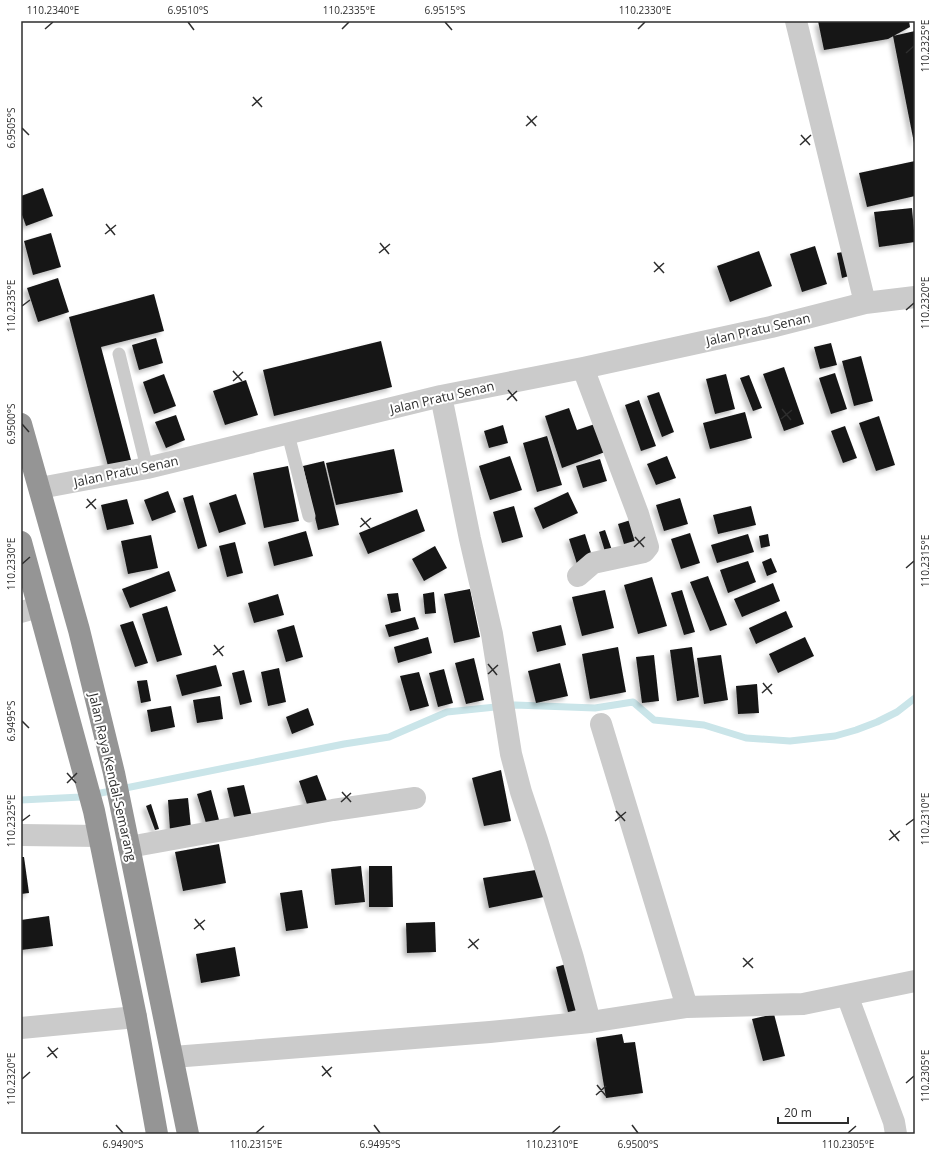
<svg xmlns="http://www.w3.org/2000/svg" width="936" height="1155" font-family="'Open Sans',sans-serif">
<defs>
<filter id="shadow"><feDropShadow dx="-3.5" dy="3.5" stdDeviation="2" flood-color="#0004"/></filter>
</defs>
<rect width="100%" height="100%" fill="#fff"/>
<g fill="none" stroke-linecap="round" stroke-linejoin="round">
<path stroke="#cae5e9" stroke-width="7" d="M21,800l60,-3 263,-53 45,-7 58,-25 68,-7 80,3 38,-6 21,18 50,5 42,13 44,3 45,-5 21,-6 21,-8 20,-10 18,-14"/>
</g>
<path fill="#151515" filter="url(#shadow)" d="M818,21h91l1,6 -22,12 -64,11z
M915,31v112h-1l-21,-107z
M915,161v35l-48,11 -8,-34z
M43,188l10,28 -27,10 -5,-14v-16z
M912,208l3,34 -36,5 -5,-35z
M51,233l10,34 -28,8 -9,-34z
M815,246l12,38 -25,8 -12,-38z
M759,251l13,35 -42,16 -13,-36z
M843,252l6,24 -7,2 -5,-25z
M58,278l11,34 -31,10 -11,-34z
M154,294l10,37 -63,16 30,113 -23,6 -39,-149z
M156,338l7,25 -24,7 -7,-25z
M381,341l11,46 -118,29 -11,-46z
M831,343l6,22 -17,4 -6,-22z
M861,356l12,45 -19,5 -12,-45z
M784,367l20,57 -20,7 -21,-57z
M835,373l12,36 -16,5 -12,-36z
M164,374l12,32 -22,8 -11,-32z
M726,374l9,35 -20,5 -9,-35z
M749,375l13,33 -9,3 -13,-33z
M246,380l12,35 -33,10 -12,-34z
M659,392l15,40 -12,5 -15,-41z
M639,400l17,46 -15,5 -16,-46z
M569,408l8,22 18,-6 10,28 -43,16 -17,-52z
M745,412l7,26 -42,11 -7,-26z
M176,415l9,25 -19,8 -11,-26z
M879,416l16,49 -19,6 -17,-48z
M503,425l5,18 -19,5 -5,-17z
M845,426l12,32 -14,5 -12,-32z
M547,436l15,49 -25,7 -14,-49z
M394,449l9,43 -67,13 -10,-42z
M510,456l12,34 -32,10 -11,-34z
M667,456l9,22 -20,7 -9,-21z
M600,459l7,22 -24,7 -7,-22z
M324,461l15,64 -21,5 -15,-64z
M288,466l11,55 -35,7 -11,-55z
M168,491l8,21 -24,9 -8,-21z
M568,492l10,21 -35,16 -9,-21z
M236,494l10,30 -27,9 -10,-30z
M193,495l14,51 -9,3 -15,-51z
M680,498l8,26 -24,7 -8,-26z
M127,499l7,25 -27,6 -6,-25z
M514,506l9,31 -21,6 -9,-31z
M751,506l5,19 -38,9 -5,-19z
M417,509l8,22 -57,23 -9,-21z
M637,518l7,20 -20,6 -6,-20z
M605,530l9,26 -7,2 -8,-26z
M306,531l7,25 -39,10 -6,-24z
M690,533l10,30 -19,6 -10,-30z
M585,534l9,28 -16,5 -9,-28z
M748,534l6,18 -37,11 -6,-18z
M768,534l2,12 -9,2 -2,-12z
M151,535l7,33 -30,6 -7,-33z
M235,542l8,31 -16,4 -8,-31z
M435,546l12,22 -23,13 -12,-22z
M771,558l6,14 -10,4 -5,-14z
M748,561l8,21 -28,11 -8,-23z
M169,571l7,20 -46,17 -8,-19z
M708,576l19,49 -17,6 -20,-49z
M652,577l15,49 -29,8 -14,-49z
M773,583l7,18 -38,16 -8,-18z
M470,589l10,48 -26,6 -10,-49z
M605,590l9,38 -32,8 -10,-39z
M682,590l13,42 -11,3 -13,-42z
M434,592l2,21 -11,1 -2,-20z
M398,593l3,18 -10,2 -4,-19z
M278,594l6,21 -30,8 -6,-20z
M167,606l15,49 -25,7 -15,-48z
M786,611l7,16 -37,17 -7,-16z
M415,617l4,12 -30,8 -4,-12z
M133,621l15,42 -13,4 -15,-42z
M294,625l9,32 -17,5 -9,-32z
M561,625l5,20 -29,7 -5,-20z
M428,637l4,16 -34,10 -4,-16z
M805,637l9,19 -36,17 -9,-19z
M618,647l8,45 -36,7 -8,-45z
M692,647l7,50 -22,4 -7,-51z
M654,655l5,46 -17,2 -6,-46z
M721,655l7,45 -24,4 -7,-46z
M474,658l10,42 -18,4 -11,-41z
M560,663l8,33 -32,7 -8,-32z
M216,665l6,21 -40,10 -6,-21z
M279,668l7,34 -18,4 -7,-34z
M444,669l9,34 -15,4 -9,-34z
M244,670l8,32 -12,3 -8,-32z
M419,672l10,34 -19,5 -10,-35z
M147,680l4,21 -10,2 -4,-22z
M757,684l2,29 -21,1 -2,-28z
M220,696l3,23 -26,4 -4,-23z
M171,706l4,21 -24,5 -4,-22z
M308,708l6,17 -22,9 -6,-17z
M501,770l10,51 -27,5 -12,-48z
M317,775l10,26 -19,6 -9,-26z
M244,785l8,32 -17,4 -8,-33z
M211,790l8,30 -13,3 -9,-29z
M188,798l3,30 -21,2 -2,-30z
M151,804l8,25 -4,1 -9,-24z
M219,844l7,39 -43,8 -8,-39z
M21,857h3l5,36 -8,1z
M361,866l4,36 -30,3 -4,-36z
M369,866h23l1,41h-24z
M536,870l8,27 -55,11 -6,-30z
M302,890l6,38 -22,3 -6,-38z
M49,916l4,30 -32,4v-30z
M435,922l1,30 -29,1 -1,-30z
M235,947l5,29 -39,7 -5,-29z
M570,963l12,46 -14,3 -12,-45z
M774,1014l11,42 -22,5 -11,-42z
M622,1034l2,9 11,-1 8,51 -37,5 -10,-60z"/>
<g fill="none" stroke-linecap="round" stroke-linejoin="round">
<path stroke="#cbcbcb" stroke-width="13" d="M119,354l28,114
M288,434l21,82"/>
<path stroke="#cbcbcb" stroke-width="22" d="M796,21l69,282
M441,396l29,143 22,95 19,120 10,38 16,48 36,118 17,64
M40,488l107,-20 294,-72 142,-28 188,-41 94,-24 50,-6
M578,576l15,-13 51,-11 4,-5 -10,-33 -55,-146
M21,612l18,-5
M601,724l86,283
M21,835l78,1
M129,847l204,-37 82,-12
M847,995l47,127 2,12
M21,1028l115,-11
M173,1057l317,-25 100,-10 97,-15 116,-3 112,-23"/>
<path stroke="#959595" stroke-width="22" d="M21,424l58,206 35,143 74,361
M21,542l73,269 42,206 21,117"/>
</g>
<path fill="none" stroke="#2e2e2e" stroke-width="1.5" d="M188,22l6,8M445,22l7,8M45,29l8,-7M342,29l7,-7M638,29l7,-7M906,53l8,-7M253,97l9,10M252,106l10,-9M527,116l9,10M526,126l11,-10M22,128l7,7M801,135l9,10M800,145l11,-10M106,224l9,11M105,234l11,-9M380,243l9,11M379,253l11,-9M654,262l10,11M654,272l10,-9M22,306l8,-6M906,310l8,-7M233,371l9,10M233,381l10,-9M508,390l9,11M507,400l10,-9M782,409l9,11M781,419l11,-9M22,424l7,8M87,499l9,10M86,508l10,-9M361,518l9,10M360,527l11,-9M635,537l9,10M634,547l11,-10M22,564l8,-7M906,568l8,-7M214,645l9,11M213,655l11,-9M488,664l9,11M488,674l10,-9M763,683l9,11M762,693l10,-9M22,721l7,7M67,773l9,10M67,783l10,-10M342,792l9,10M341,802l10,-9M616,811l9,10M22,821l8,-6M615,821l11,-9M906,825l8,-6M890,830l9,11M889,840l11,-9M195,919l9,11M194,929l11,-9M469,939l9,10M468,948l11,-9M743,958l10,10M743,967l10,-9M48,1047l9,11M47,1057l11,-9M322,1066l9,11M322,1076l10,-9M22,1079l8,-7M906,1083l8,-7M597,1085l9,11M596,1095l10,-9M116,1125l7,8M374,1125l6,8M632,1125l6,8M256,1133l8,-7M552,1133l8,-7M848,1133l8,-7"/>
<g text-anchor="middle" stroke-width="4" stroke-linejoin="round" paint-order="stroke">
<g font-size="13" fill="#2e2e2e" stroke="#fff">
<text transform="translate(758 329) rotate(-13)" y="5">Jalan Pratu Senan</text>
<text transform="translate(442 397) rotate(-13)" y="5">Jalan Pratu Senan</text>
<text transform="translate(126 471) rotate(-12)" y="5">Jalan Pratu Senan</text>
<text transform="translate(113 777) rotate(77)" y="5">Jalan Raya Kendal-Semarang</text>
</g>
</g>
<rect width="936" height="1155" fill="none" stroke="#ffffff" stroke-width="44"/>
<path d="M778 1117v6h70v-6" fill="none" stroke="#2e2e2e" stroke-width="2"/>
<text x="784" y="1117" font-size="12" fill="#2e2e2e" stroke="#ffffff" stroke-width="3" paint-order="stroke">20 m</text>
<rect x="22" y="22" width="892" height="1111" fill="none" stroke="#2e2e2e" stroke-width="1.5"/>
<g font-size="10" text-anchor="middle" fill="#2e2e2e">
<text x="53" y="14">110.2340°E</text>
<text x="188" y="14">6.9510°S</text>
<text x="349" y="14">110.2335°E</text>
<text x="445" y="14">6.9515°S</text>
<text x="645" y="14">110.2330°E</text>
<text transform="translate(925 46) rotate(-90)" y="4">110.2325°E</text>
<text transform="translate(11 128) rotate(-90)" y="4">6.9505°S</text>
<text transform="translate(925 303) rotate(-90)" y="4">110.2320°E</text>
<text transform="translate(11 306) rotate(-90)" y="4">110.2335°E</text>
<text transform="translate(11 424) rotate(-90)" y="4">6.9500°S</text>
<text transform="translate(925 561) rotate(-90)" y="4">110.2315°E</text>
<text transform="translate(11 564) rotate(-90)" y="4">110.2330°E</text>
<text transform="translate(11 721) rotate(-90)" y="4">6.9495°S</text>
<text transform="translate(925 819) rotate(-90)" y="4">110.2310°E</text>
<text transform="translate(11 821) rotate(-90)" y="4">110.2325°E</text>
<text transform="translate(925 1076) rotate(-90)" y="4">110.2305°E</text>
<text transform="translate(11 1079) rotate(-90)" y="4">110.2320°E</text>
<text x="123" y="1148">6.9490°S</text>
<text x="256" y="1148">110.2315°E</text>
<text x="380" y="1148">6.9495°S</text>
<text x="552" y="1148">110.2310°E</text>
<text x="638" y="1148">6.9500°S</text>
<text x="848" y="1148">110.2305°E</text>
</g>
</svg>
